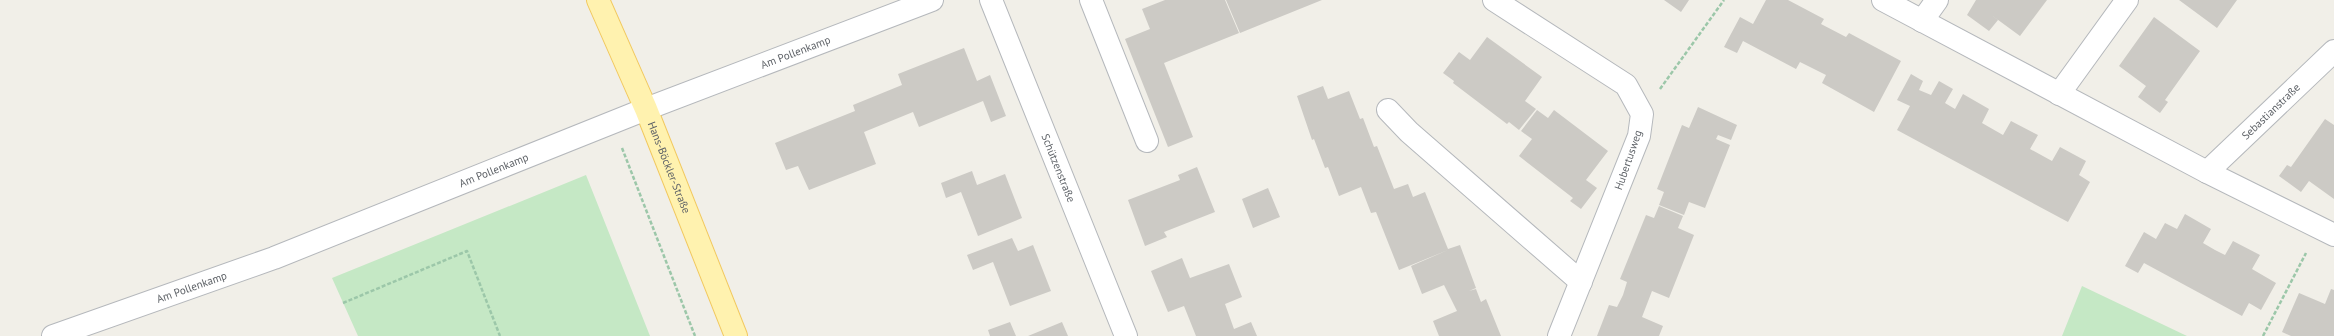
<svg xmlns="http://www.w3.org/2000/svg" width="2334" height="336" font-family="'PT Sans',sans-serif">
<rect width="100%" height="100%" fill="#f1efe8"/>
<path fill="#c5e8c5" d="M586,175l64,161h-292l-26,-58z
M2082,286l105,50h-125z"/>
<path fill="#cccac5" d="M1165,0h60l14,33 -75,30 29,74 -25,10 -43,-108 25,-10 -8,-20z
M1226,0h96l-82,33z
M1664,0h25l-8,12z
M1766,0h22l36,19 -3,5 25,13 3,-4 52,28 -27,51 -52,-29 4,-8 -26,-13 -4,7 -53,-28 -6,12 -13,-6 16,-30 13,7z
M1976,0h71l-27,36 -30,-22 8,6 -9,11 -22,-16z
M2179,0h58l-20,28z
M2154,17l46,34 -35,49 3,2 -8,11 -22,-16 8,-11 -27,-20z
M1487,37l55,40 -17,24 11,8 -17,21 -10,-8 -2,2 -54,-41 1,-2 -11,-8 16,-21 11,8z
M964,48l13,33 13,-6 16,41 -15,6 -8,-21 -64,26 -6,-15 -49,20 12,32 -67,26 -11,-24 -12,4 -11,-27 80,-32 -2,-6 49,-20 -4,-11z
M1911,74l12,7 -4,9 12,5 8,-14 14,8 -8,14 10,6 8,-15 26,15 -7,14 21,12 8,-14 27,14 -8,14 22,12 8,-14 26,14 -7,14 11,7 -22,40 -171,-92 13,-24 -13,-6z
M1323,86l5,13 21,-8 11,28 3,-1 11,29 3,-1 17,43 14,-5 5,13 12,-5 23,57 12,-4 16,43 -7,3 7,-2 5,13 5,-3 15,37h-62l-6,-15 24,-10 -13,-26 -22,9 -11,-28 37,-16 -49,20 -23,-58 -5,1 -10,-26 -22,9 -11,-29 -3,1 -11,-29 -2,1 -15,-44z
M1698,107l39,18 -6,15 -13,-5 -2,4 14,6 -25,63 -16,-6 -5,13 -25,-10 5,-13 -7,-3 25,-64 7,3z
M1537,110l11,8 6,-8 54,41 -22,29 11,8 -16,21 -11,-8 3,-3 -54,-42 13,-17 -11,-8z
M2325,119l9,6v74l-25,-18 -8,11 -22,-16 8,-11 4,2z
M1197,167l18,45 -51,20 3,5 -22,9 -17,-46 52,-20 -2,-5z
M972,171l5,14 28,-11 17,44 -44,18 -17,-44 -15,6 -5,-15z
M1268,188l12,29 -27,11 -11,-29z
M1659,206l24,10 -5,12 16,7 -25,63 -17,-7 -10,26 21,9 -4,10h-62l12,-31 8,2 6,-12 4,-13 -7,-3 26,-64 8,3z
M2185,214l26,15 -8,14 12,7 10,5 8,-14 27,14 -8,14 24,14 -15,27 -12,-7 -7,13 -98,-53 -6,10 -13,-7 19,-34 12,7 9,-16 12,6z
M1012,238l6,13 15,-6 18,46 -41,15 -17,-44 -20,8 -6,-15z
M1182,258l8,20 39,-14 13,33 -17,7 9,25 17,-7 6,14h-61l-12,-30 -16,6 -17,-41z
M2331,289l3,1v46h-43l-9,-4 17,-39 26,11z
M1010,322l6,14h-26l-2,-6z
M1062,322l6,14h-40z"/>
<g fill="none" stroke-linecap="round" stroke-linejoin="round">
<defs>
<g id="minor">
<path id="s1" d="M991,0l135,336"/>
<path d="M1091,0l56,141"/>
<path d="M1494,0l132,85 16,29 -3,22 -80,200"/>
<path d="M1883,0l324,172 127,63"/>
<path d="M1922,21l15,-21"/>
<path d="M2059,94l68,-94"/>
<path d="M1388,110l21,22 172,150"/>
<path id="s2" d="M2207,172l127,-121"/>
<path id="s3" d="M53,336l221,-78 372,-149 286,-109"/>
</g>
<g id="major">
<path id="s4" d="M598,0l48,109 90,227"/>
</g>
</defs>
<use href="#minor" stroke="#b5b8bc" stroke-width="24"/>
<use href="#major" stroke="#f2c960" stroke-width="24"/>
<path stroke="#9cc7a9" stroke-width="2.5" stroke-dasharray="4 2" stroke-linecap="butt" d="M1660,89l64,-89
M622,148l73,188
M343,303l124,-52 33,85
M2263,336l43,-83"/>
<use href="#minor" stroke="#fff" stroke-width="22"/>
<use href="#major" stroke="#fff2af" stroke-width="22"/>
</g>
<g text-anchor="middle" stroke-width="3.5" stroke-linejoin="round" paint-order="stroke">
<g font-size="11" fill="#5f6368" stroke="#fff">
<text dy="4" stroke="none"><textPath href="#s3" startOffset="795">Am Pollenkamp</textPath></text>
<text dy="4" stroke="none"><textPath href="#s2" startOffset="88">Sebastianstraße</textPath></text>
<text transform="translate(1628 160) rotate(-71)" y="4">Hubertusweg</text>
<text dy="4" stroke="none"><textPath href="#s4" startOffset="182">Hans-Böckler-Straße</textPath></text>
<text dy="4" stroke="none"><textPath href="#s1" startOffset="181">Schützenstraße</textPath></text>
<text dy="4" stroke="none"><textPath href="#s3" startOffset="471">Am Pollenkamp</textPath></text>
<text dy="4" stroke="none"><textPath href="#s3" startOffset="147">Am Pollenkamp</textPath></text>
</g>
</g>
</svg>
